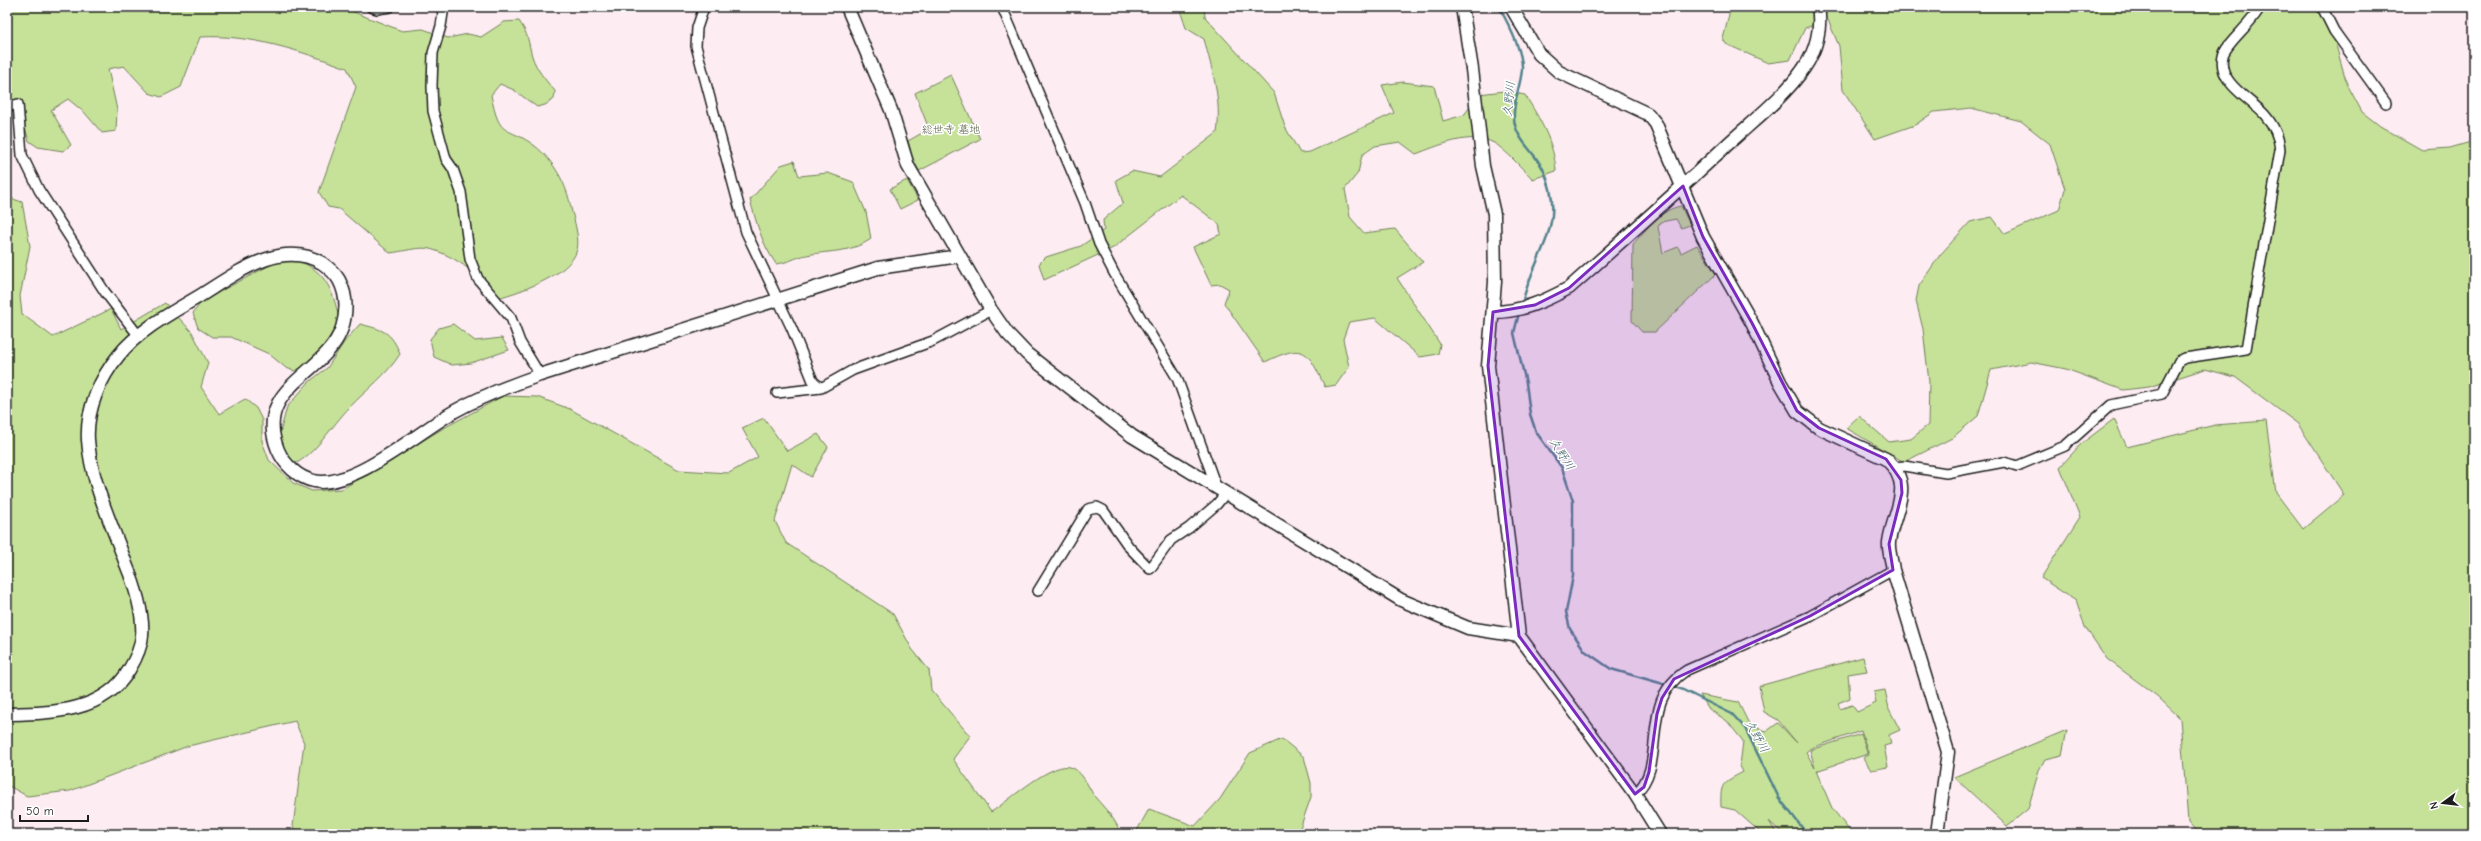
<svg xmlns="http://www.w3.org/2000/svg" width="2481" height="841" font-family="'Comic Neue','Klee One',sans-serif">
<rect width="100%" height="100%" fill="#fdecf2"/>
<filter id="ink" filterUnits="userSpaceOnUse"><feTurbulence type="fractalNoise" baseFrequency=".025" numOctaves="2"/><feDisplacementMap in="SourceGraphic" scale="8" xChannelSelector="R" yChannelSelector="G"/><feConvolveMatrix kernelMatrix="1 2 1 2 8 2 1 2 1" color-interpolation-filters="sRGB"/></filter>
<g filter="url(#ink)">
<path fill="#c6e299" stroke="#717f5a" d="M7,7h343l1,4 51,20 21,-2 25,9 20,-4 13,3 23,-15 15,-1c10,14 9,21 13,35 4,13 14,25 23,35l-1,8 -9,6 -8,2 -23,-17 -14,-6 -9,11c9,46 15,29 44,51 19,15 32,39 36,62 3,12 9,30 6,42 -8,26 -56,41 -79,48 -17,-21 -41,-42 -68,-49 -10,-3 -29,3 -40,4l-51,-44 -11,-2 -9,-15 37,-105 -9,-19c-47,-17 -96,-34 -147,-31l-19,50 -20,10 -12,-4 -25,-27 -16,3 9,41 -1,21 -14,2 -17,-20 -17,-14 -17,11 20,35 -8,6 -25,-4 -9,-6 -10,-33 -12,-9z
M1179,7h25l1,10 69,76 11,34 15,26 10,-1 84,-39 -12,-28 21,-3 31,4 9,35 21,-6 15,-21 25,-3 21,4c15,24 29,47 31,76l-23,8c-11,-10 -27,-29 -39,-36 -23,-12 -57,3 -78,11l-16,-12 -25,4 -13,9 -4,18 -13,16 5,28 14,16 31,-4 28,33 -26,16 43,66 -2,10 -18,3 -45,-39 -26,4 -6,17 6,28 -13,18 -11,2c-18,-37 -19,-45 -60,-25l-41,-59 5,-14 -9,-5 -9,1 -18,-38 28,-13 -2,-10 -38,-29 -68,53 -69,32 -5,-16 7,-7 35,-11 23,-16 -1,-10 20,-17 -7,-23 16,-9 28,6 57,-44c5,-33 -5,-63 -13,-94l-18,-11z
M1731,7h594l22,77 15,28 18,14 42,24 28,-2 24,-7v693h-275l-11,-12 -8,-104 -23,-22 -50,-37 -22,-32 -9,-26 -35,-23 39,-61 -20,-50 21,-23 33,-25 13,28 88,-22 51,-4 10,72 27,36 41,-34 -46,-71 -63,-47 -30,-8 -56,18 -26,3 -57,-21 -35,-7 -40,8 -13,46 -26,22 -48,24 -58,-34 13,-12 30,26 22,-3 17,-14 1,-43 -6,-53 -7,-28 3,-15 21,-31 30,-33 22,-5 13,17 54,-24 6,-21 -15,-45 -29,-23 -50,-13 -37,4 -19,13 -40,14 -32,-49 -4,-44 -11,-26 -23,8 -15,32 -22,3 -42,-19 -3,-5z
M951,75l29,64 -61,32 -7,-14 -4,-16 21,-12 -14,-36z
M794,161l5,15 29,-3 25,9 13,30 5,27c-22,15 -44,11 -69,17 -9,3 -16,7 -26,8 -15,-22 -19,-40 -26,-64l31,-35z
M907,180l11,20 -18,9 -10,-20z
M7,197l15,5 8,44 -10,50 2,18 31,23 58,-28 10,20 44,-26 27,29 16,31 -7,24 18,27 26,-15 11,9 6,12v21l7,19 24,23 19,8 30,-2 100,-60 61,-33 34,1 33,12 109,61 50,3 29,-16 -16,-29 22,-10 23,33 31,-17 10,13 -17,30 -19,-13 -17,57 11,22 107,71 19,35 17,21 2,20 39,46 -17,23 38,53c17,-10 63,-54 82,-44 11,6 15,19 22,29 11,13 20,21 26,37h-825l-3,-8 11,-83 -9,-22 -107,25 -118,45 -43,5 -20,-11z
M1681,206l9,19 -9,3 -5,-9 -15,3 -3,5 5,26 15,-6 3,6 16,-8 19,29 -61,58h-13l-10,-11 1,-77c13,-14 28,-35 48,-38z
M291,259c33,8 42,30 48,60 -12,24 -20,40 -44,52l-9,-3 -17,-14 -38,-17h-19l-14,-9 -5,-15 9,-12 72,-38z
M360,324c23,6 31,7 40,30 -13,21 -33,35 -50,53 -17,16 -39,56 -63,59l-9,-26 9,-33 22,-25 18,-14 18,-27z
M453,324l22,17 27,-3 7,12 -38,13 -19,2 -18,-8 -4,-18 9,-11z
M1863,657l4,14 -19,3 2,24 -12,5 2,6 12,-4 5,7 19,-9 -2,-11 11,-2 4,19 11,21 -11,5 2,9 -7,2 4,21 -17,3 -8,-12 6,-3 -8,-24 -50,17 -5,4 9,16 -5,-18 51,-16 7,20 -52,17 16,37 20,26h-69l-14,-13 8,13h-15l-27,-24 -14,-3c-1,-25 2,-24 22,-35l-3,-6 3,-25 -16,-20 -18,-12 -9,-14 38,7 12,24 17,5 11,-8 19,20 -19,-23 -14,-8 -5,-26z
M2067,730l-5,25 -17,4 -6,11 -11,39 -21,17 -53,-49z
M1282,739l22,18 7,26v14l-13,37h-163l14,-25 46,17 25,-27 30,-46z"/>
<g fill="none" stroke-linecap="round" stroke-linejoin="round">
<path stroke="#53828c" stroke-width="2.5" d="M1499,7c9,16 24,44 23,62 -1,16 -9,32 -8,48 0,21 20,34 29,52 26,56 -9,83 -21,135
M1519,313l-5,20 12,50 4,31 6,18 26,36 11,33v75l-7,36 4,17 15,22 26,18 70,20 51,25 13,14 34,70 28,36"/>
<defs>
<path id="minor" d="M371,7l6,2 13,-2
M441,7l2,6 -2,13 -8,27 -1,33 1,25 13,48 7,10 8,23 9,67 8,20 33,39 9,24 20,33
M704,7l-7,21 -1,18 50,186 46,97 21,52 8,7
M1002,7l83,196 14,41 15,29 63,105 40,111
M2322,7l12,24 52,72
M7,107l11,-3 4,51 17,35 66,102 33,43
M777,393l44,-5 32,-18 80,-29 58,-31
M1895,467l9,-1 42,7 58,-11 13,4 48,-20 46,-41 51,-11 17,-33 6,-3 61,-9 34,-199c-1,-14 -7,-26 -16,-36 -15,-16 -47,-32 -41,-58 3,-13 29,-32 37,-49
M1038,591l50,-82 9,-2 6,3 26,37 21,22 21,-29 18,-12 28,-24 8,-10
M1635,794c35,-31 1,-92 52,-124l123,-54 83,-46"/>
<path id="tertiary" d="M847,7l44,103 17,56 83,144 16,23 20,21 105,82 269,164 67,28 51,8
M1462,7l10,62 11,97 11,48 1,68 -7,84 31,270 116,158 25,40
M1511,7l28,47 20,18 89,42 8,10 47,113 49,86 28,59 17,29 22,17 67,31c30,27 7,52 3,83 -1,9 3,19 4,28l55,182 -11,82
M1493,312c28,0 52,-11 76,-24 54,-48 108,-96 160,-145 25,-23 56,-47 75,-75 12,-17 18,-40 14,-61
M7,714c43,-1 97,-1 122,-44 6,-10 12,-22 13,-34 2,-24 -7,-50 -16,-72 -14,-40 -35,-81 -38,-124 -2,-30 12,-62 31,-85 20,-25 52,-42 79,-58 36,-22 82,-59 124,-34 7,5 13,10 17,17 8,15 8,32 3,48 -16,47 -90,59 -64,122 6,14 20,28 36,31 38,9 107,-51 141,-70 27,-15 56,-26 85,-36l338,-107 81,-12"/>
</defs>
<use href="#minor" stroke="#1c1c1c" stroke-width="12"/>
<use href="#tertiary" stroke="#1c1c1c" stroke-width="15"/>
<use href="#minor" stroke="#fff" stroke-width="9"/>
<use href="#tertiary" stroke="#fff" stroke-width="12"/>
</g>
</g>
<path fill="#7b2cbf" fill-opacity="0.2" stroke="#7b2cbf" stroke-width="3" stroke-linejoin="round" d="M1683,186l20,51 49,86 45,88 22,17 67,31 15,21 1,13 -13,51 4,26 -83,46 -136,63 -12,19 -5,16 -8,58 -5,15 -9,7 -116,-158 -31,-270 5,-54 42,-7 34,-17z"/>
<g text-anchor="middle" stroke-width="3" stroke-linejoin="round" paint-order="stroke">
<g font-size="11" fill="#586148" stroke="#fff">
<text x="951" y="133">総世寺 墓地</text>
</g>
<g font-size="12" font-style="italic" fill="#416066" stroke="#fff">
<text transform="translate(1509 99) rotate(-84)" y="4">久野川</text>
<text transform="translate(1562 454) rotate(58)" y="4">久野川</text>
<text transform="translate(1757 736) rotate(60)" y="4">久野川</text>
</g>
</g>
<rect width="2481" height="841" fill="none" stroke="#fff" stroke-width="24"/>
<rect x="12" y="12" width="2457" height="817" fill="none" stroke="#1c1c1c" stroke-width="1.5" filter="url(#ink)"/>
<g transform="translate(2443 803) rotate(255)" stroke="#ffffff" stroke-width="3" paint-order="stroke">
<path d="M0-3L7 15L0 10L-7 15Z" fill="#1c1c1c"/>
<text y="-6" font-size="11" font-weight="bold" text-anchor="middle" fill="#1c1c1c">N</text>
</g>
<path d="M20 815v6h68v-6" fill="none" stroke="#1c1c1c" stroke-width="2"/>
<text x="26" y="815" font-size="12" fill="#1c1c1c" stroke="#ffffff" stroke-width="3" paint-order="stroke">50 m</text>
</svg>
